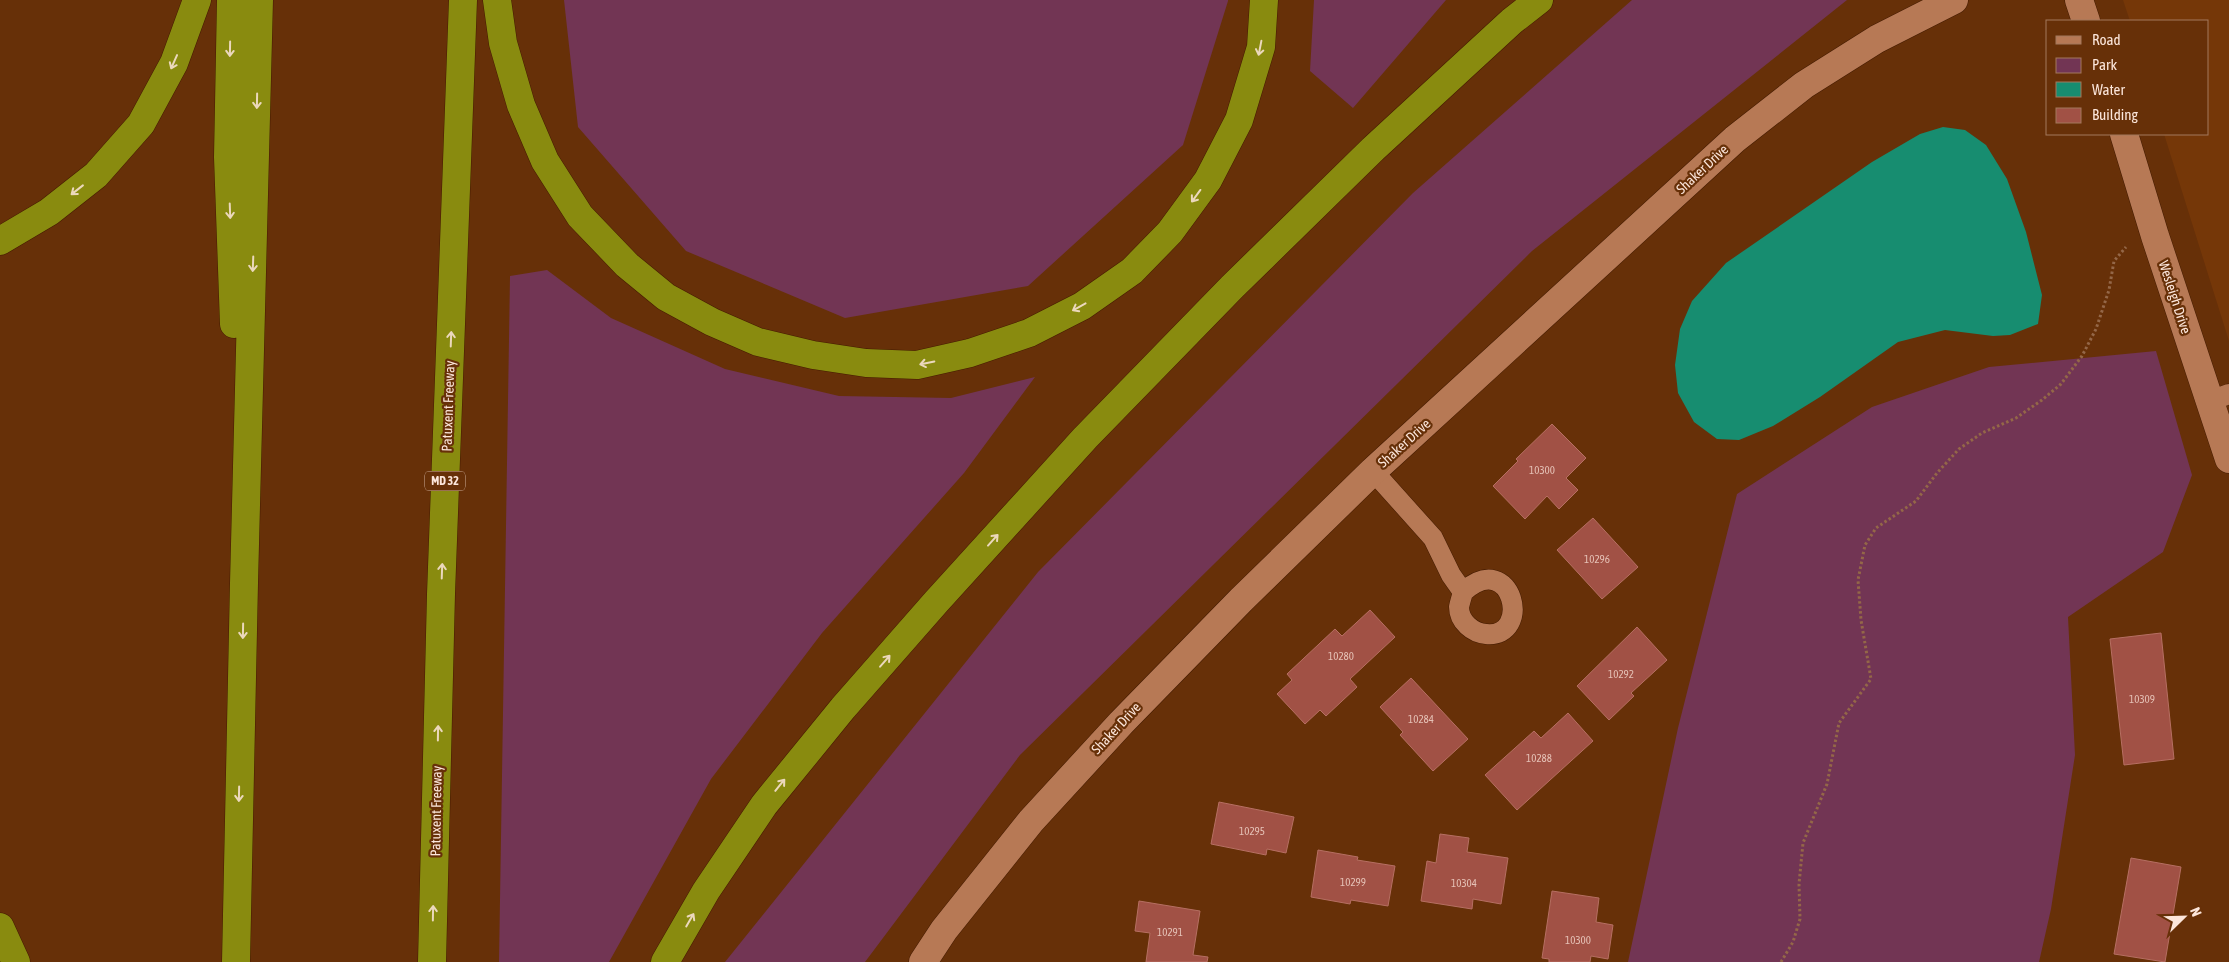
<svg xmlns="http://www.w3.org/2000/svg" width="2229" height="962" font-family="'Asap Condensed',sans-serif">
<rect width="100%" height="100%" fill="#673008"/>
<path fill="#753708" d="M2123,0h106v341l-65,-207h44v-113h-78z"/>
<path fill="#723554" d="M564,0h664v1l-45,144 -155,141 -183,32 -159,-67 -108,-124z
M1314,0h132l-93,108 -43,-37z
M1632,0h215l-315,251 -512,504 -155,207h-140l313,-390 375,-379z
M547,270l64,48 114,51 114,27 112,2 84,-21 -71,96 -142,160 -111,146 -102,183h-110l11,-686z
M2156,351l36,124 -29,77 -95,65 7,138 -24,154 -12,53h-411l50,-234 59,-234 135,-87 117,-40z"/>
<path fill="#178d70" d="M1943,127l22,3 21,15 21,34 19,53 16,63 -4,29 -28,11 -17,1 -48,-6 -47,12 -78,55 -47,29 -34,14 -22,-1 -23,-17 -16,-29 -3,-28 5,-36 12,-28 34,-38 146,-101 48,-28z"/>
<path fill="#a15145" stroke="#b66f62" d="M1552,424l34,34 -20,20 12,12 -19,19 -12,-13 -22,23 -32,-33 25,-25 -2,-2z
M1593,518l45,49 -36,32 -45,-49z
M1370,610l25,27 -45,42 7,8 -31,29 -6,-6 -15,14 -28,-30 15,-14 -5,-6 48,-45 7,7z
M1637,627l30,33 -36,33 3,3 -25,24 -32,-34z
M2161,633l13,126 -50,6 -14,-126z
M1411,678l57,61 -35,32 -33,-36 3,-3 -23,-25z
M1568,713l25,28 -76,69 -32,-35 49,-44 7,7z
M1219,802l75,15 -8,36 -19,-4 -1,6 -55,-11z
M1440,834l29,4 -2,14 41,6 -7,46 -28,-5 -1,10 -51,-8 6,-40 9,2z
M1318,850l40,7 -1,3 38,6 -7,40 -37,-6 -1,4 -39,-7z
M2131,858l50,9 -16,95 -51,-8z
M1552,891l47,7 -3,24 17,3 -5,34 -17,-3 -1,6h-41v-3l-7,-1z
M1139,901l61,10 -7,44 15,2 -1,5h-61l4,-29 -15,-2z"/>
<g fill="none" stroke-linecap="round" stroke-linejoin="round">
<defs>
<path id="lane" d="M2210,401l19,-7
M1373,471l60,67 18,37 12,17c-1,4 -3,10 -4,15 0,15 14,26 27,27 47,5 27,-87 -23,-42"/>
<path id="street" d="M2079,0l7,21
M2124,134l31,102 74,223"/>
<path id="secondary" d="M923,962l21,-32 87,-109 90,-98 120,-123 132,-129 362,-332 69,-54 73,-46 77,-39"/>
<path id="highway" d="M231,0l-3,157 6,167
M497,0l6,43 18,62 24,56 35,55 47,49 39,32 46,25 46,20 55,13 53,8 51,2 53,-12 59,-20 53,-27 50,-35 38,-39 38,-52 31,-60 22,-73 3,-47
M0,241l49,-29 47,-37 45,-51 33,-61 23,-63
M0,927l16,35
M236,962l8,-379 15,-583
M432,962l9,-368 22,-594
M665,962l41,-71 58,-86 79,-97 93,-106 149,-164 147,-151 141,-138 139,-128 27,-21"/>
</defs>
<use href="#lane" stroke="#441b00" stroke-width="21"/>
<use href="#street" stroke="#441b00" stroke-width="29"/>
<use href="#secondary" stroke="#441b00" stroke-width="29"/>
<use href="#highway" stroke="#441b00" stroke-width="29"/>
<path stroke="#946748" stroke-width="3" stroke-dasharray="2.5 2.5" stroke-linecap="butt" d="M1781,962l12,-20 7,-23 -1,-35 4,-41 24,-59 12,-61 32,-44 -10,-59 -3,-40 7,-35 11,-17 40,-27 21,-28 22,-24 23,-16 34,-15 26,-18 19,-16 21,-28 14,-27 13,-39 5,-29 12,-14"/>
<use href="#lane" stroke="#b77955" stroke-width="20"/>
<use href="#street" stroke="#b77955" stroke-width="28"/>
<use href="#secondary" stroke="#b77955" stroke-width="28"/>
<use href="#highway" stroke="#898b0f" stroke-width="28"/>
</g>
<defs><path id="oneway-shaft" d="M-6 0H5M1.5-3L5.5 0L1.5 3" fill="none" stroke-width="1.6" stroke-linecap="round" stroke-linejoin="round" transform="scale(1.25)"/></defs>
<g stroke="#ebd8bc">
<use href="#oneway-shaft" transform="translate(1260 48) rotate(101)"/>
<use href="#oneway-shaft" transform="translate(230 49) rotate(91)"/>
<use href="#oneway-shaft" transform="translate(174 62) rotate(114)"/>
<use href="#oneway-shaft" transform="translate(257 101) rotate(91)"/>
<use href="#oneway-shaft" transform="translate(77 190) rotate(142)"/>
<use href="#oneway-shaft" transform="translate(1196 196) rotate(126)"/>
<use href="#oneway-shaft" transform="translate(230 211) rotate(88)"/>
<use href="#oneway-shaft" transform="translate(253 264) rotate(92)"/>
<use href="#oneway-shaft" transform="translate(1079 307) rotate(151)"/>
<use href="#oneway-shaft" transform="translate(451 339) rotate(-88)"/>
<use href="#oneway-shaft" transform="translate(927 363) rotate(168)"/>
<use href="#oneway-shaft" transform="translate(993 540) rotate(-48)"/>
<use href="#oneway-shaft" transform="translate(442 571) rotate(-88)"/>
<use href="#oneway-shaft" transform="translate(243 631) rotate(91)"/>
<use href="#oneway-shaft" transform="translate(885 661) rotate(-49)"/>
<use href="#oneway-shaft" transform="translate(438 733) rotate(-89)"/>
<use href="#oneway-shaft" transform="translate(780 785) rotate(-51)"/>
<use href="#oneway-shaft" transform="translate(239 794) rotate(91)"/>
<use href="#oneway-shaft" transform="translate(433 913) rotate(-89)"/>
<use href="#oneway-shaft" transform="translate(690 920) rotate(-60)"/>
</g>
<g text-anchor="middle" stroke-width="4.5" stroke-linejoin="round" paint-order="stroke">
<g font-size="11" fill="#e5c1b6">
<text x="1542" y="474">10300</text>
<text x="1597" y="563">10296</text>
<text x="1341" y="660">10280</text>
<text x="1621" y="678">10292</text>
<text x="2142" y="703">10309</text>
<text x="1421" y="723">10284</text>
<text x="1539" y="762">10288</text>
<text x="1252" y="835">10295</text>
<text x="1353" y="886">10299</text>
<text x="1464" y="887">10304</text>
<text x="1170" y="936">10291</text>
<text x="1578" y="944">10300</text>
</g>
<rect fill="#673008" stroke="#cfaf9c" stroke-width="1" x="425" y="471.5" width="40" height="19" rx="4"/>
<g font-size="12" font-weight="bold" fill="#fce6db">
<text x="445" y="485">MD 32</text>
</g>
<g font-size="14" fill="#fce6db" stroke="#673008">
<text transform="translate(1702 169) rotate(-43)" y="5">Shaker Drive</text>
<text transform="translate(2175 297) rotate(72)" y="5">Wesleigh Drive</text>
<text transform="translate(448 406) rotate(-88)" y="5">Patuxent Freeway</text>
<text transform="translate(1404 443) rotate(-42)" y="5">Shaker Drive</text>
<text transform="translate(1116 728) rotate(-47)" y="5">Shaker Drive</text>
<text transform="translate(436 811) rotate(-89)" y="5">Patuxent Freeway</text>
</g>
</g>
<rect x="2046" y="20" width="162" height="115" fill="#673008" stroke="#a3795c"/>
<rect x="2056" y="36" width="25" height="8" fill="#b77955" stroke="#a3795c"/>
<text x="2092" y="45" font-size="15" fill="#fce6db">Road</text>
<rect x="2056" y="58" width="25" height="15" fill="#723554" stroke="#a3795c"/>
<text x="2092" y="70" font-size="15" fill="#fce6db">Park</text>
<rect x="2056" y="82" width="25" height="15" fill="#178d70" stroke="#a3795c"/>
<text x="2092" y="95" font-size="15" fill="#fce6db">Water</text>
<rect x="2056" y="108" width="25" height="15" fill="#a15145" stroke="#a3795c"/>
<text x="2092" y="120" font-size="15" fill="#fce6db">Building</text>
<g transform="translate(2184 917) rotate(67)" stroke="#673008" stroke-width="4" paint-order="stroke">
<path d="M0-4L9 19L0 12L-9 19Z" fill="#fce6db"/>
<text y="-8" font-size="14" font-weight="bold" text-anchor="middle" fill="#fce6db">N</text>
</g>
</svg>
